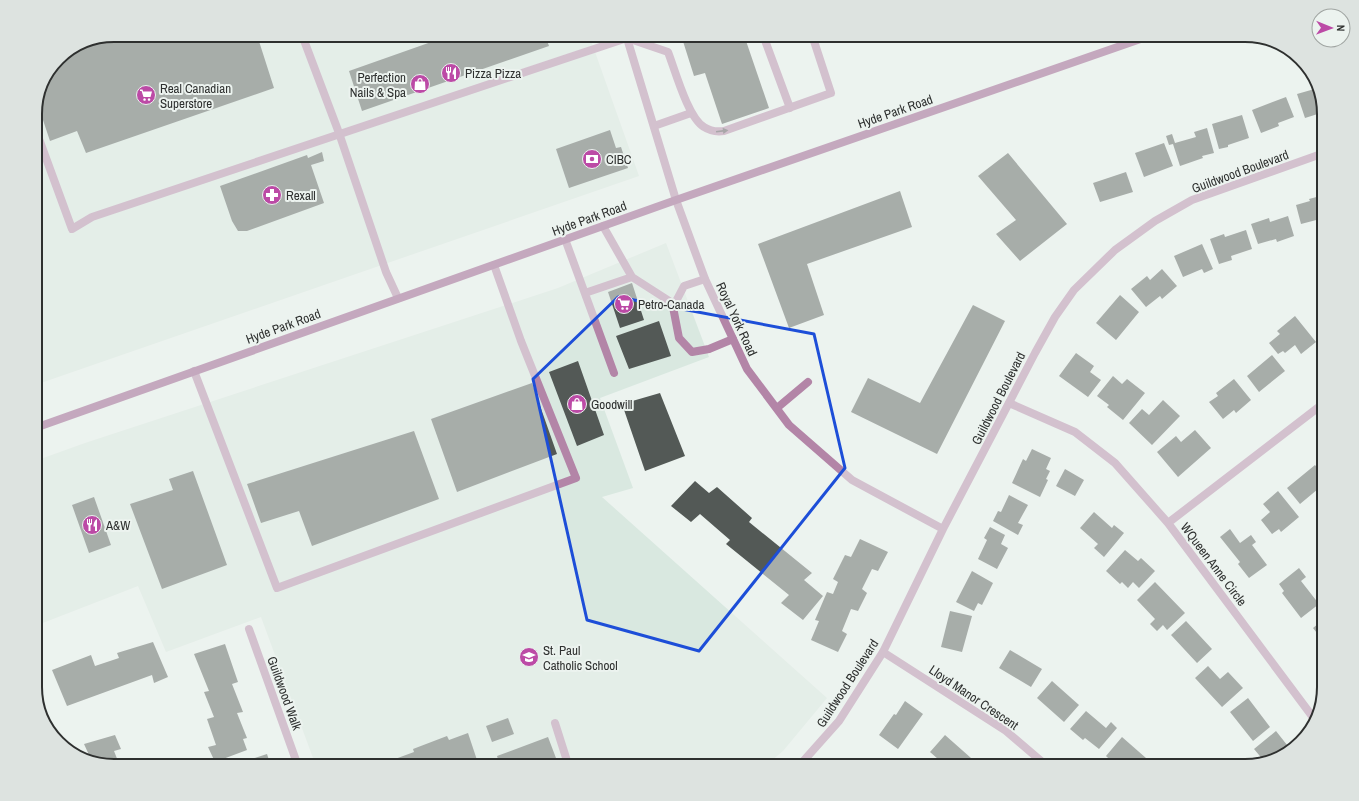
<svg xmlns="http://www.w3.org/2000/svg" width="1359" height="801" font-family="'Archivo Narrow',sans-serif">
<rect width="100%" height="100%" fill="#ecf3ef"/>
<path fill="#d9e8e0" d="M114,35h475l50,141 -604,209v-276l6,-26 17,-25 26,-17z
M666,243l43,114 -109,41 33,90 -31,9 225,201 -44,53 -18,15h-449l-55,-149 -95,35 -28,-66 -103,40v-165l50,-18 473,-155z"/>
<path fill="#535956" d="M114,35h143l17,53 -188,65 -9,-22 -27,10 -13,-39 4,-19 17,-25 26,-17z
M451,35h94l4,11 -187,65 -13,-40z
M681,35h63l25,73 -47,16 -17,-51 -11,3z
M1318,88l6,24 -19,6 -8,-24z
M1286,97l8,20 -16,6 1,3 -18,7 -9,-23z
M1242,115l7,23 -21,7v2l-9,2 -7,-25z
M1207,128l7,25 -12,3 1,2 -23,8 -7,-22 -4,1 -3,-9 6,-2 3,9 21,-6 -2,-5z
M610,130l6,18 5,-1 7,21 -59,20 -13,-39z
M1164,143l9,23 -29,11 -9,-24z
M322,152l2,9 -13,4 13,38 -77,28h-9l-6,-10 -12,-35 87,-31 1,3z
M1008,153l59,71 -47,37 -24,-27 20,-14 -38,-44z
M1126,172l7,20 -33,10 -7,-19z
M900,191l12,36 -105,37 17,51 -35,13 -31,-84z
M1324,195v23l-23,6 -5,-19 14,-4 -1,-2z
M1288,216l6,20 -17,6 -1,-3 -18,5 -7,-20 18,-6 1,4z
M1246,230l6,19 -21,7 1,4 -13,4 -9,-25 14,-5 1,3z
M1202,244l11,25 -9,4 -2,-4 -19,8 -9,-21z
M1162,269l15,17 -15,13 -2,-3 -14,11 -15,-18 16,-13 3,4z
M632,283l12,37 -24,8 -12,-36z
M1120,295l19,17 -23,28 -20,-17z
M973,305l32,16 -68,133 -86,-42 17,-34 52,25z
M1295,316l21,26 -15,12 -6,-9 -10,8 -2,-2 -5,3 -9,-11 11,-9 -3,-3z
M659,321l12,35 -42,13 -13,-33z
M1076,353l18,13 -4,6 11,8 -13,17 -29,-21z
M1272,355l13,16 -26,21 -12,-16z
M578,361l26,74 -27,11 -28,-74z
M1113,376l9,8 5,-5 18,14 -22,27 -16,-13 2,-2 -12,-9z
M1234,379l17,21 -15,13 -2,-3 -11,9 -14,-17 9,-6 -2,-3z
M532,383l25,71 -100,38 -26,-73z
M660,393l25,63 -40,15 -23,-67z
M1163,400l17,16 -28,29 -23,-22 13,-14 7,6z
M1195,430l16,18 -33,29 -21,-25 19,-16 5,6z
M414,431l25,68 -127,47 -13,-35 -38,12 -14,-39z
M1324,448v17l-8,-10z
M1032,449l19,9 -5,11 4,2 -4,8 2,1 -8,17 -28,-14 11,-24 3,2z
M1315,465l9,11v8l-24,20 -13,-16z
M1065,469l19,11 -9,16 -19,-10z
M193,471l34,94 -65,24 -32,-85 43,-14 -4,-11z
M695,481l14,12 8,-6 35,31 -3,4 63,51 -8,7 19,16 -20,24 -22,-17 8,-8 -63,-51 4,-4 -30,-26 -9,8 -20,-16z
M1278,491l21,26 -18,15 -2,-3 -7,5 -11,-14 9,-8 -7,-8z
M1009,495l19,10 -10,18 5,2 -5,10 -25,-14 5,-10 3,1z
M94,497l17,48 -22,8 -17,-48z
M1094,512l18,16 2,-3 10,8 -20,24 -10,-9 4,-4 -18,-16z
M990,527l15,8 -4,9 7,4 -11,21 -19,-10 9,-19 -3,-2z
M1230,529l10,14 11,-8 5,7 -4,3 15,20 -18,13 -11,-14 2,-2 -20,-25z
M860,539l28,13 -10,19 -6,-2 -10,20 5,4 -9,18 -7,-2 -9,22 5,3 -9,18 -27,-12 8,-19 -4,-1 12,-28 6,2 5,-12 -5,-3 12,-24 6,2z
M1125,550l13,11 3,-3 14,13 -16,17 -6,-6 -5,6 -6,-6 -2,2 -14,-13z
M1299,568l7,9 -5,4 18,23 -18,14 -19,-25 2,-2 -5,-7z
M972,571l21,12 -11,22 -4,-2 -4,8 -18,-9z
M1155,582l30,31 -18,17 -4,-5 -6,6 -7,-7 5,-5 -18,-19z
M950,611l22,5 -10,36 -21,-5z
M1324,619v23l-11,-14z
M1186,621l26,28 -15,14 -26,-28z
M153,642l15,35 -14,6 -2,-8 -85,31 -15,-36 39,-15 4,11 24,-8 -2,-5z
M225,644l13,38 -6,2 11,28 -6,1 10,25 -4,1 4,11 -32,12 -7,-15 8,-2 -9,-26 7,-2 -10,-25 5,-1 -15,-37z
M1010,650l32,19 -11,18 -32,-19z
M1208,666l12,13 8,-7 15,16 -21,19 -27,-29z
M1052,681l27,24 -15,17 -27,-24z
M1248,698l22,29 -17,14 -23,-29z
M905,701l18,13 -25,35 -19,-14 15,-21 2,1z
M1086,711l20,17 5,-6 6,6 -18,21 -14,-11 -2,2 -13,-11z
M508,718l6,16 -22,8 -6,-16z
M1276,731l15,19 -6,5 -21,6 -10,-12z
M468,733l11,33h-82l-2,-7 19,-7 -1,-3 34,-13 2,4z
M115,735l6,14 -7,2 6,15h-6l-29,-8 -1,-1 5,-2 -5,-11z
M945,735l26,23 -7,8h-18l-16,-14z
M548,737l11,29h-59l-3,-10z
M1122,737l32,28 -1,1h-36l-10,-9 -1,-1z
M267,754l4,12h-37l-1,-1z"/>
<g fill="none" stroke-linecap="round" stroke-linejoin="round">
<path stroke="#b385a7" stroke-width="8" d="M302,35l37,98 47,139 12,26
M763,35l27,73
M654,126l37,-13
M35,128l37,101 20,-12 535,-179 41,14c7,18 20,66 36,75 6,4 13,5 20,4l107,-38 -19,-58
M603,226l29,51 42,27
M565,239l49,134
M705,279l-21,7 -11,21 6,31 13,14 17,-3 24,-10
M585,293l47,-16
M194,371l83,217 299,-110 -55,-137 -27,-76
M777,408l31,-26
M249,629l49,137
M555,723l13,41 20,-2 1,4"/>
<path stroke="#b385a7" stroke-width="8" d="M1009,403l66,29 40,31 53,60
M883,652l123,79 41,35
M1315,720l-147,-197 156,-120"/>
<path stroke="#b385a7" stroke-width="8" d="M626,35l50,165 29,79 42,90 42,56 63,55 91,49
M799,766l40,-45 44,-69 60,-123 92,-176 20,-36 19,-27 41,-40 40,-29 37,-21 132,-47"/>
<path stroke="#924f83" stroke-width="8" d="M35,428l641,-228 476,-165"/>
</g>
<defs><path id="oneway-solid" d="M-6-.8H1V-3.2L6.5 0L1 3.2V.8H-6Z"/></defs>
<use fill="#564a53" href="#oneway-solid" transform="translate(722 131) rotate(-7)"/>
<path d="M0 0H1359V801H0ZM618,297l196,37 31,134 -146,183 -112,-31 -54,-241z" fill="#ecf3ef" fill-opacity=".55" fill-rule="evenodd"/>
<path fill="none" stroke="#1d4ed8" stroke-width="3" stroke-linejoin="round" d="M618,297l196,37 31,134 -146,183 -112,-31 -54,-241z"/>
<defs>
<symbol id="restaurant-disc" viewBox="-11 -11 22 22"><circle r="9.5" fill="#bc4aa6" stroke="#ecf3ef"/><path d="M-5-6h1v4h1v-4h1v4h1v-4h1v5L-1.5 .5V6h-2V.5L-5-1ZM5-6V6H3V1.5H1.5Q1.5-4 5-6Z" fill="#fff"/></symbol>
<symbol id="shop-disc" viewBox="-11 -11 22 22"><circle r="9.5" fill="#bc4aa6" stroke="#ecf3ef"/><path d="M-5-2.5h2.3a2.7 3.5 0 0 1 5.4 0H5L5.5 6h-11ZM-1.5-2.5h3a1.5 2.3 0 0 0-3 0Z" fill="#fff"/></symbol>
<symbol id="supermarket-disc" viewBox="-11 -11 22 22"><circle r="9.5" fill="#bc4aa6" stroke="#ecf3ef"/><path d="M-6-5.5h2.5l.6 2H6L4.5 2H-2.5L-4.4-4H-6ZM-1.5 3.2a1.3 1.3 0 1 0 .1 0ZM3 3.2a1.3 1.3 0 1 0 .1 0Z" fill="#fff"/></symbol>
<symbol id="bank-disc" viewBox="-11 -11 22 22"><circle r="9.5" fill="#bc4aa6" stroke="#ecf3ef"/><path d="M-6-4H6V4H-6ZM0-2.3a2.3 2.3 0 1 0 0 4.6a2.3 2.3 0 1 0 0-4.6Z" fill="#fff"/></symbol>
<symbol id="pharmacy-disc" viewBox="-11 -11 22 22"><circle r="9.5" fill="#bc4aa6" stroke="#ecf3ef"/><path d="M-2-6h4v4h4v4h-4v4h-4v-4h-4v-4h4Z" fill="#fff"/></symbol>
<symbol id="school-disc" viewBox="-11 -11 22 22"><circle r="9.5" fill="#bc4aa6" stroke="#ecf3ef"/><path d="M0-5L7-2L0 1L-7-2ZM-4 1L0 2.5L4 1V4Q0 6-4 4Z" fill="#fff"/></symbol>
</defs>
<g fill-rule="evenodd">
<use href="#restaurant-disc" x="440" y="62" width="22" height="22"/>
<use href="#shop-disc" x="409" y="73" width="22" height="22"/>
<use href="#supermarket-disc" x="135" y="84" width="22" height="22"/>
<use href="#bank-disc" x="581" y="148" width="22" height="22"/>
<use href="#pharmacy-disc" x="261" y="184" width="22" height="22"/>
<use href="#supermarket-disc" x="613" y="293" width="22" height="22"/>
<use href="#shop-disc" x="566" y="393" width="22" height="22"/>
<use href="#restaurant-disc" x="81" y="514" width="22" height="22"/>
<use href="#school-disc" x="518" y="646" width="22" height="22"/>
</g>
<g text-anchor="middle" stroke-width="4" stroke-linejoin="round" paint-order="stroke">
<g font-size="13" fill="#2e302f" stroke="#ecf3ef" text-anchor="start">
<text x="465" y="78">Pizza Pizza</text>
<text x="406" y="82" text-anchor="end">Perfection<tspan x="406" dy="15">Nails &amp; Spa</tspan></text>
<text x="160" y="93">Real Canadian<tspan x="160" dy="15">Superstore</tspan></text>
<text x="606" y="164">CIBC</text>
<text x="286" y="200">Rexall</text>
<text x="638" y="309">Petro-Canada</text>
<text x="591" y="409">Goodwill</text>
<text x="106" y="530">A&amp;W</text>
<text x="543" y="655">St. Paul<tspan x="543" dy="15">Catholic School</tspan></text>
</g>
<g font-size="13" fill="#2e302f" stroke="#ecf3ef">
<text transform="translate(895 111) rotate(-19)" y="5">Hyde Park Road</text>
<text transform="translate(1240 171) rotate(-20)" y="5">Guildwood Boulevard</text>
<text transform="translate(589 218) rotate(-20)" y="5">Hyde Park Road</text>
<text transform="translate(737 319) rotate(65)" y="5">Royal York Road</text>
<text transform="translate(283 326) rotate(-20)" y="5">Hyde Park Road</text>
<text transform="translate(998 398) rotate(-63)" y="5">Guildwood Boulevard</text>
<text transform="translate(1214 564) rotate(53)" y="5">WQueen Anne Circle</text>
<text transform="translate(847 683) rotate(-57)" y="5">Guildwood Boulevard</text>
<text transform="translate(285 693) rotate(70)" y="5">Guildwood Walk</text>
<text transform="translate(974 697) rotate(34)" y="5">Lloyd Manor Crescent</text>
</g>
</g>
<path d="M0 0H1359V801H0ZM114 42H1245A72 72 0 0 1 1317 114V687A72 72 0 0 1 1245 759H114A72 72 0 0 1 42 687V114A72 72 0 0 1 114 42Z" fill="#dde3e0" fill-rule="evenodd"/>
<path fill="none" stroke="#2e302f" stroke-width="2" d="M114 42H1245A72 72 0 0 1 1317 114V687A72 72 0 0 1 1245 759H114A72 72 0 0 1 42 687V114A72 72 0 0 1 114 42Z"/>
<g transform="translate(1331 28) rotate(91)"><circle r="19" fill="#ecf3ef" stroke="#a0a5a2"/>
<path d="M0-3L7 15L0 10L-7 15Z" fill="#bc4aa6"/>
<text y="-6" font-size="11" font-weight="bold" text-anchor="middle" fill="#2e302f">N</text>
</g>
</svg>
